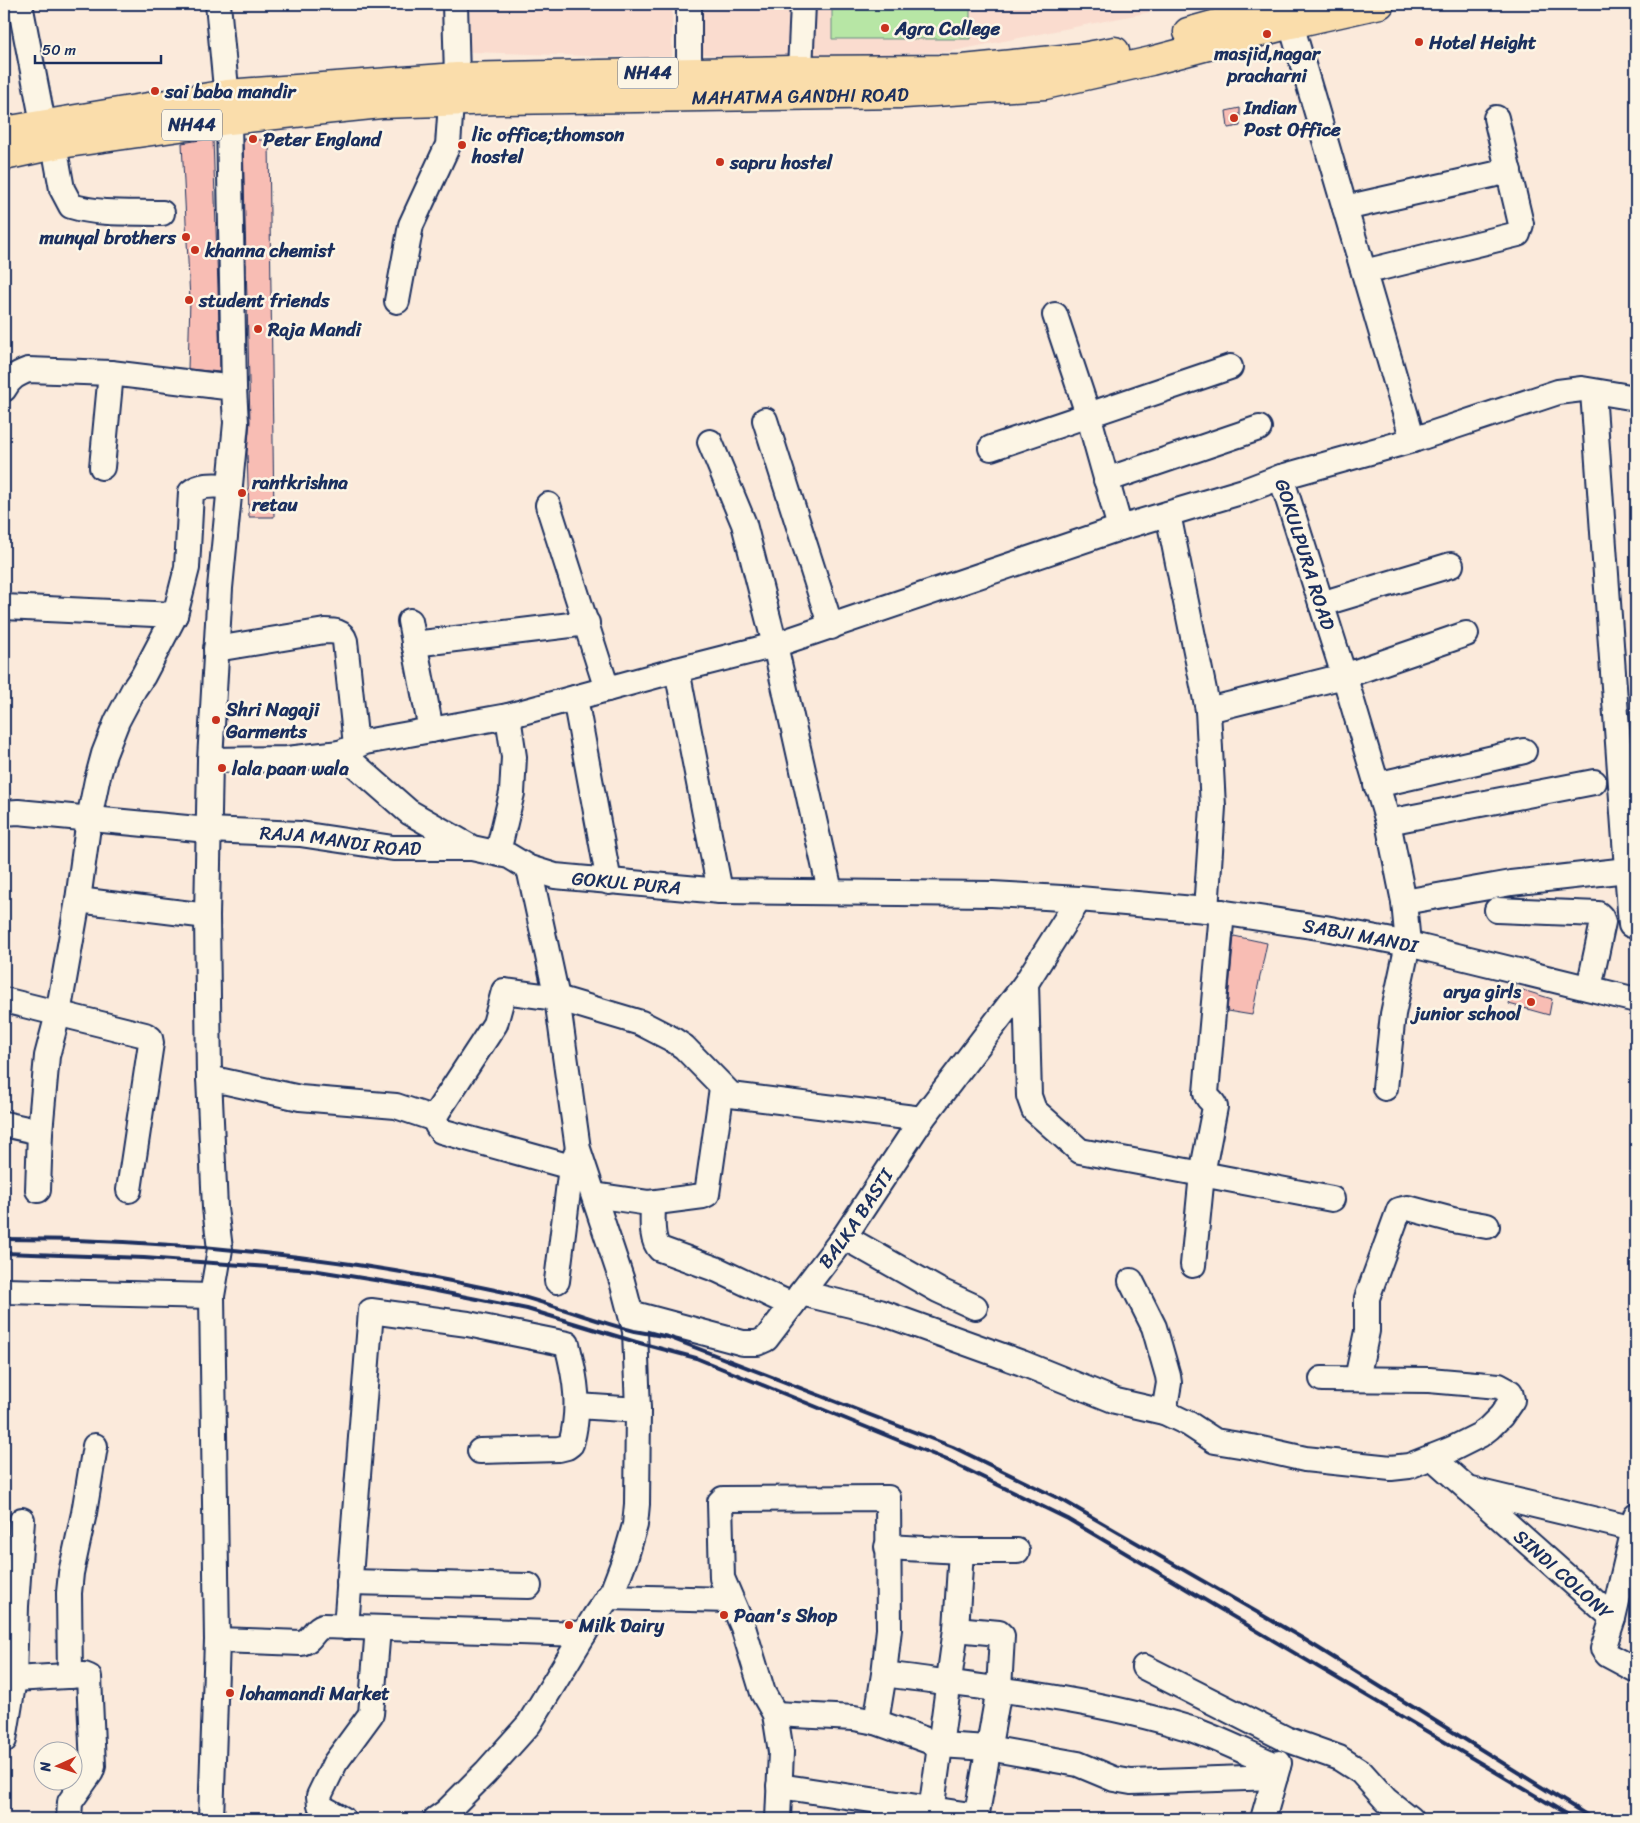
<svg xmlns="http://www.w3.org/2000/svg" width="1640" height="1823" font-family="Sriracha,sans-serif">
<rect width="100%" height="100%" fill="#fbeadb"/>
<filter id="ink" filterUnits="userSpaceOnUse"><feTurbulence type="fractalNoise" baseFrequency=".02" numOctaves="2"/><feDisplacementMap in="SourceGraphic" scale="10" xChannelSelector="R" yChannelSelector="G"/><feConvolveMatrix kernelMatrix="1 2 1 2 8 2 1 2 1" color-interpolation-filters="sRGB"/></filter>
<g filter="url(#ink)">
<path fill="#fadccf" d="M470,4h202v55l-202,-7z
M701,4h490l-243,48 -215,7 -33,-6z"/>
<path fill="#b7e6a5" stroke="#698a82" d="M832,4h138v35h-138z"/>
<path fill="#f8bdb4" stroke="#1b2f5e" d="M1240,108v18l-12,2 -2,-17z
M213,138l5,150 2,84 -32,-3 2,-69 -8,-157z
M243,138l26,3 5,376h-25l-2,-65 3,-30z
M1234,936l33,7 -15,72 -25,-4z
M1513,987l39,12 -3,16 -40,-11z"/>
<g fill="none" stroke-linecap="round" stroke-linejoin="round">
<defs>
<g id="minor">
<path d="M20,4l23,119"/>
<path d="M455,4l2,73"/>
<path d="M1286,7l127,433"/>
<path d="M800,70l3,-66"/>
<path d="M689,72v-68"/>
<path d="M54,145l8,44 9,17c29,9 62,6 91,7"/>
<path d="M1345,208l164,-37"/>
<path d="M1364,272l154,-38 3,-10 -25,-106"/>
<path d="M397,301l14,-76 37,-80 3,-42"/>
<path d="M1055,315l33,99 32,114"/>
<path d="M4,389c6,-11 13,-15 24,-19l83,3 123,15"/>
<path d="M1593,392l38,533"/>
<path d="M765,420l66,207"/>
<path d="M710,442l34,82 31,121 55,246"/>
<path d="M991,448l239,-81"/>
<path d="M102,467l9,-94"/>
<path id="s1" d="M1281,477l67,211 40,134 16,80 4,42 -15,70 -8,74"/>
<path d="M1106,480l153,-52"/>
<path d="M548,505l59,184"/>
<path d="M1168,514l40,196 5,97 -7,103"/>
<path d="M1321,604l130,-39"/>
<path d="M4,607l171,8"/>
<path d="M410,621l21,109"/>
<path d="M414,644l173,-21"/>
<path d="M216,649l109,-18c9,0 17,0 20,10l11,104"/>
<path d="M677,670l43,221"/>
<path d="M575,698l34,184"/>
<path d="M1208,710l136,-34 122,-42"/>
<path d="M340,753l25,-11 143,-26 169,-46 98,-25 345,-117 124,-37 37,-14 132,-37 145,-48 24,-3 54,9"/>
<path id="s2" d="M210,760l77,-1 53,-6 4,2 65,57 63,36 37,8 20,12 26,8 165,15 272,3 87,5 127,11 119,18 83,16 228,56"/>
<path d="M1376,785l148,-34"/>
<path id="s3" d="M4,813l14,-1 190,18 92,4 93,14h78"/>
<path d="M1388,822l206,-40"/>
<path d="M498,852l14,-59 2,-36 -6,-41"/>
<path d="M78,900l129,16"/>
<path d="M1404,902l107,-19 116,-13"/>
<path d="M1497,910l101,4 3,3 2,5 -14,66"/>
<path d="M1026,983l3,113 5,14 46,41 122,23 13,-67c-2,-7 -8,-7 -9,-14l16,-181"/>
<path d="M4,1000l141,35 5,3 1,5 -22,147"/>
<path d="M209,1078l91,20 96,8 39,13"/>
<path d="M4,1124l36,8"/>
<path d="M571,1167l-130,-36c-6,-7 -7,-11 -3,-20l57,-87 9,-33 53,7 84,25 31,16 12,8 47,48 191,24"/>
<path d="M38,1190l2,-58 7,-76 11,-42 20,-114 11,-81 8,-39 7,-26 13,-33 17,-32 9,-13 32,-61 12,-47 4,-76c11,-9 26,-6 39,-6"/>
<path d="M594,1195l55,8 54,-7 4,-2 15,-106"/>
<path d="M653,1203c0,14 -3,36 7,46l58,21 74,35"/>
<path d="M844,1237l94,53 37,17"/>
<path d="M1193,1265l9,-91 130,25"/>
<path d="M557,1281l14,-114 6,-15"/>
<path d="M1131,1281l23,46 14,49 1,7 -5,29"/>
<path d="M4,1291l208,5"/>
<path d="M801,1293l79,19 142,51 94,38 48,11 25,12 26,17 37,6 53,12 86,9 18,-2 43,-17 28,-14 9,-7 12,-12 11,-16 -2,-8 -11,-6 -70,-6 -107,-1"/>
<path id="s4" d="M631,1313l112,30h14l9,-4 78,-102 78,-118 104,-136 53,-84"/>
<path d="M1357,1379l10,-48v-33l32,-88 9,-2 45,12 34,6"/>
<path d="M578,1406l60,4"/>
<path d="M1432,1457l36,32 166,40 2,-14"/>
<path id="s5" d="M1468,1489l145,129 21,-89"/>
<path d="M887,1547l74,4h56"/>
<path d="M349,1582l180,4"/>
<path d="M608,1597l122,3"/>
<path d="M1613,1618l-10,31 5,6 28,15"/>
<path d="M346,1627l25,-316 97,13 99,20c9,35 14,64 4,100l-4,3 -8,2 -79,2"/>
<path d="M956,1629l43,4 3,3 -3,53 -23,130"/>
<path d="M217,1640l84,3c11,-2 12,-14 22,-17l261,8"/>
<path d="M1144,1667l142,72 53,19 22,14 25,28 24,19"/>
<path d="M884,1674c103,14 207,24 307,55 29,10 58,25 87,37"/>
<path d="M70,1676l-1,-83 2,-20 13,-60 11,-67"/>
<path d="M14,1679l70,-4 5,2 4,89 -2,6 -21,30 -1,17"/>
<path d="M775,1714l79,4 22,4"/>
<path d="M4,1740l10,-61 2,-73 6,-86"/>
<path d="M779,1786l198,30"/>
<path d="M211,1819l6,-179 -5,-344 8,-47 -5,-41 -6,-130 -2,-162 3,-156 10,-172 16,-165 -2,-35 -5,-268 -11,-116"/>
<path d="M343,1819l-20,-11 -3,-3 -1,-9 16,-33 36,-49 7,-86"/>
<path d="M436,1819l10,-7 40,-40 43,-48 66,-108 18,-26 13,-34 9,-31 2,-21 1,-94 -3,-79 -13,-50 -44,-132 -21,-151 -28,-130"/>
<path d="M778,1819l3,-67 -6,-38 -12,-21 -20,-66 -21,-49 -2,-76 3,-3 165,-1 1,131 -5,45 -8,48 64,23 48,3 90,16 36,15 17,3 144,-5"/>
<path d="M930,1819l26,-190 5,-78"/>
<path d="M1263,1819l16,-56"/>
</g>
<g id="highway">
<path d="M1188,32l100,-28"/>
<path d="M4,131l223,-37 230,-17 335,-7 171,-1 119,-12 33,-6"/>
<path id="s6" d="M4,156l50,-11 175,-25 152,-16 118,-4 405,-6 141,-9 106,-24 140,-37 89,-20"/>
</g>
</defs>
<use href="#minor" stroke="#1b2f5e" stroke-width="28"/>
<use href="#highway" stroke="#1b2f5e" stroke-width="31"/>
<use href="#minor" stroke="#fcf5e5" stroke-width="24"/>
<use href="#highway" stroke="#faddab" stroke-width="28"/>
<path stroke="#1b2f5e" stroke-width="4" d="M4,1239c166,0 334,17 496,52 46,10 89,29 134,40 11,2 23,4 34,6l285,110 111,54 238,137 291,181
M4,1253l140,5 168,12 94,15 121,24 109,33 60,16 251,102 121,59 507,300"/>
</g>
</g>
<g fill="#c8321e" stroke="#fcf5e5" stroke-width="2">
<circle cx="885" cy="28" r="5"/>
<circle cx="1267" cy="34" r="5"/>
<circle cx="1419" cy="42" r="5"/>
<circle cx="155" cy="91" r="5"/>
<circle cx="1234" cy="118" r="5"/>
<circle cx="253" cy="139" r="5"/>
<circle cx="462" cy="145" r="5"/>
<circle cx="720" cy="162" r="5"/>
<circle cx="186" cy="237" r="5"/>
<circle cx="195" cy="250" r="5"/>
<circle cx="189" cy="300" r="5"/>
<circle cx="258" cy="329" r="5"/>
<circle cx="242" cy="493" r="5"/>
<circle cx="216" cy="720" r="5"/>
<circle cx="222" cy="768" r="5"/>
<circle cx="1531" cy="1002" r="5"/>
<circle cx="724" cy="1615" r="5"/>
<circle cx="569" cy="1625" r="5"/>
<circle cx="230" cy="1693" r="5"/>
</g>
<g text-anchor="middle" stroke-width="5" stroke-linejoin="round" paint-order="stroke">
<g fill="#fcf5e5" stroke="#5e6a86" stroke-width="1">
<rect x="618" y="57.5" width="60" height="31" rx="4"/>
<rect x="162" y="109.5" width="60" height="31" rx="4"/>
</g>
<g font-size="18" font-weight="bold" fill="#1b2f5e">
<text x="648" y="79">NH44</text>
<text x="192" y="131">NH44</text>
</g>
<g font-size="19" font-weight="bold" fill="#1b2f5e" stroke="#fcf5e5" text-anchor="start">
<text x="895" y="35">Agra College</text>
<text x="1429" y="49">Hotel Height</text>
<text x="1267" y="60" text-anchor="middle">masjid,nagar<tspan x="1267" dy="22">pracharni</tspan></text>
<text x="165" y="98">sai baba mandir</text>
<text x="1244" y="114">Indian<tspan x="1244" dy="22">Post Office</tspan></text>
<text x="472" y="141">lic office;thomson<tspan x="472" dy="22">hostel</tspan></text>
<text x="263" y="146">Peter England</text>
<text x="730" y="169">sapru hostel</text>
<text x="176" y="244" text-anchor="end">munyal brothers</text>
<text x="205" y="257">khanna chemist</text>
<text x="199" y="307">student friends</text>
<text x="268" y="336">Raja Mandi</text>
<text x="252" y="489">rantkrishna<tspan x="252" dy="22">retau</tspan></text>
<text x="226" y="716">Shri Nagaji<tspan x="226" dy="22">Garments</tspan></text>
<text x="232" y="775">lala paan wala</text>
<text x="1521" y="998" text-anchor="end">arya girls<tspan x="1521" dy="22">junior school</tspan></text>
<text x="734" y="1622">Paan's Shop</text>
<text x="579" y="1632">Milk Dairy</text>
<text x="240" y="1700">lohamandi Market</text>
</g>
<g font-size="19" fill="#1b2f5e" stroke="#fcf5e5">
<text dy="7" stroke="none"><textPath href="#s6" startOffset="800">MAHATMA GANDHI ROAD</textPath></text>
<text dy="7" stroke="none"><textPath href="#s1" startOffset="81">GOKULPURA ROAD</textPath></text>
<text dy="7" stroke="none"><textPath href="#s3" startOffset="338">RAJA MANDI ROAD</textPath></text>
<text dy="7" stroke="none"><textPath href="#s2" startOffset="454">GOKUL PURA</textPath></text>
<text dy="7" stroke="none"><textPath href="#s2" startOffset="1191">SABJI MANDI</textPath></text>
<text dy="7" stroke="none"><textPath href="#s4" startOffset="290">BALKA BASTI</textPath></text>
<text dy="7" stroke="none"><textPath href="#s5" startOffset="128">SINDI COLONY</textPath></text>
</g>
</g>
<rect width="1640" height="1823" fill="none" stroke="#fcf5e5" stroke-width="20"/>
<rect x="10" y="10" width="1620" height="1803" fill="none" stroke="#1b2f5e" stroke-width="2" filter="url(#ink)"/>
<g transform="translate(58 1766) rotate(267)"><circle r="24" fill="#fcf5e5" stroke="#a2a6af"/>
<path d="M0-4L9 19L0 12L-9 19Z" fill="#c8321e"/>
<text y="-8" font-size="14" font-weight="bold" text-anchor="middle" fill="#1b2f5e">N</text>
</g>
<path d="M35 55v8h126v-8" fill="none" stroke="#1b2f5e" stroke-width="2.5"/>
<text x="42" y="55" font-size="15" fill="#1b2f5e" stroke="#fcf5e5" stroke-width="4" paint-order="stroke">50 m</text>
</svg>
